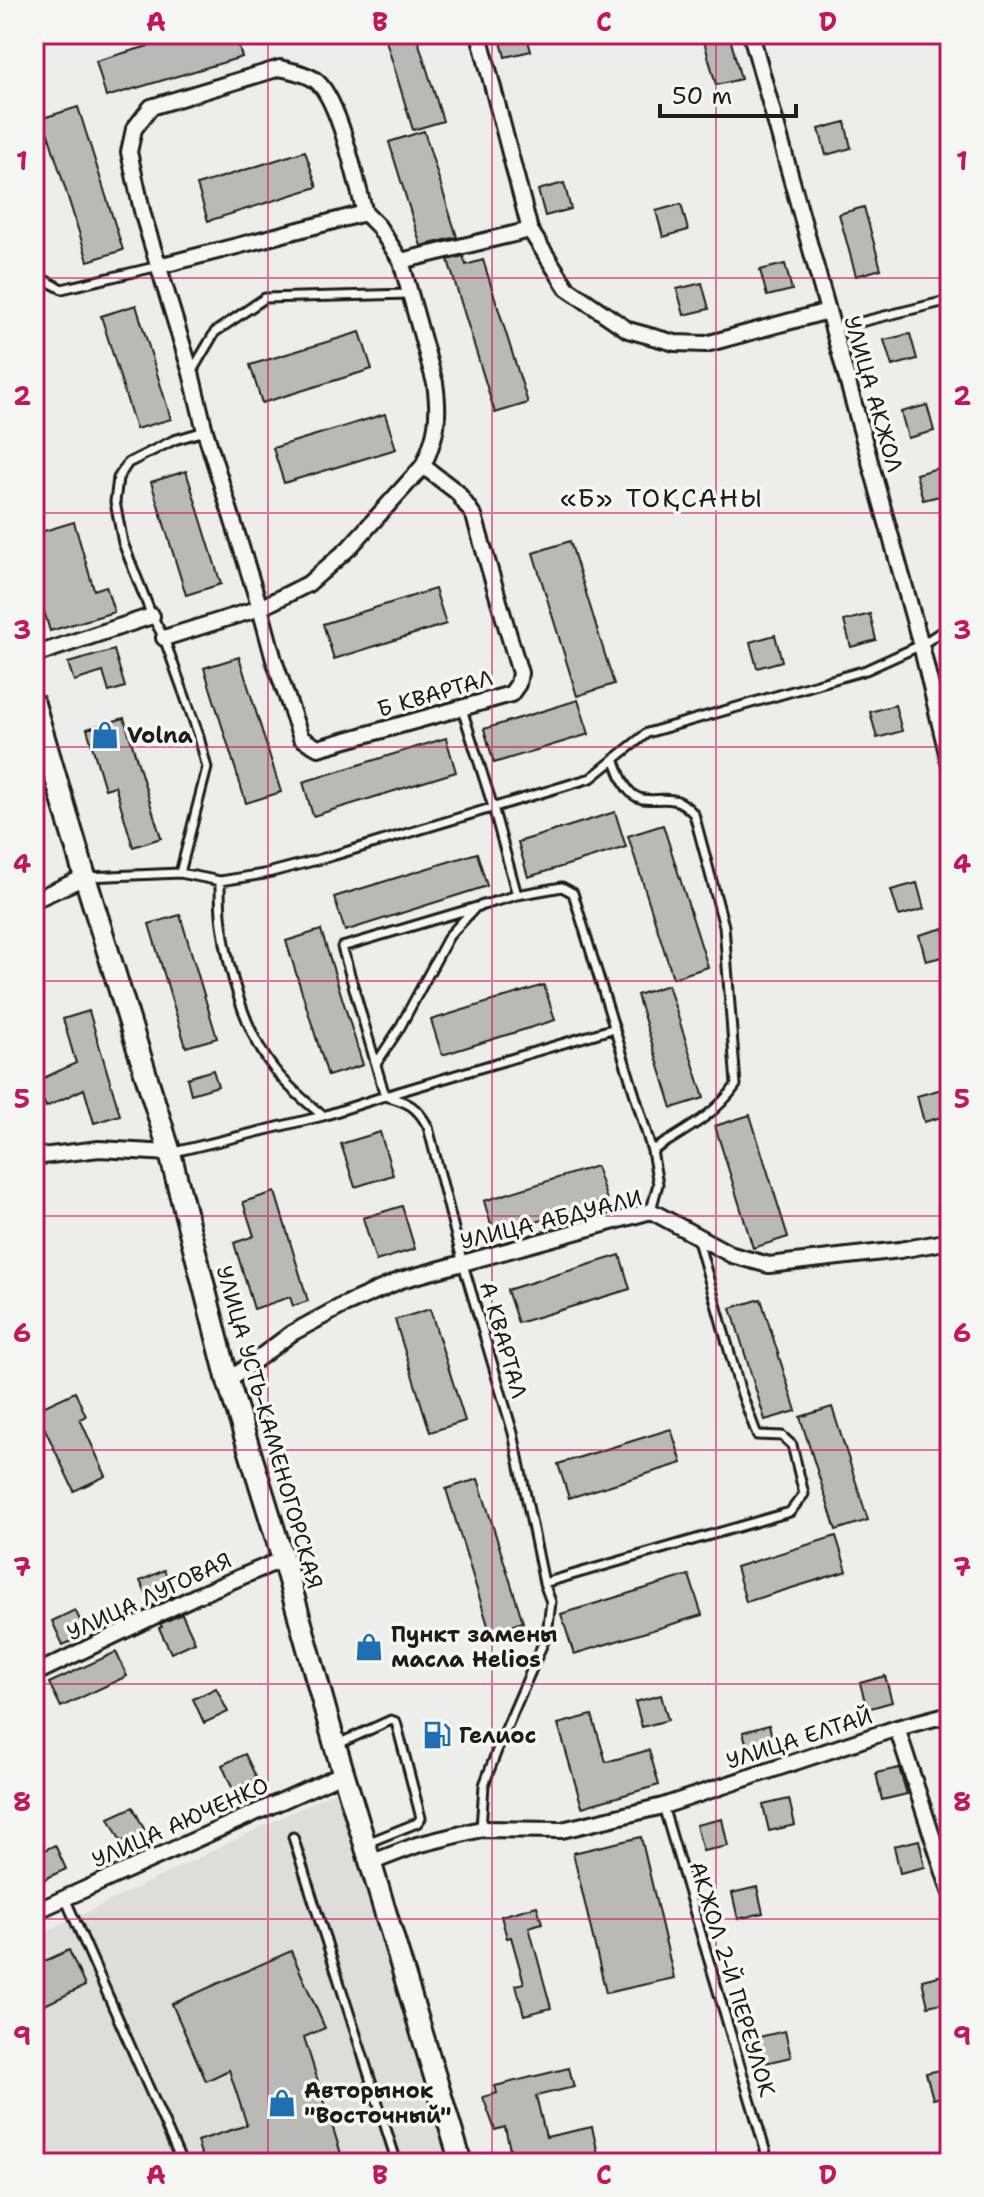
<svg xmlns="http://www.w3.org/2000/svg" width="984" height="2197" font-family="'Shantell Sans',sans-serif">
<rect width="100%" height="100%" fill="#edede9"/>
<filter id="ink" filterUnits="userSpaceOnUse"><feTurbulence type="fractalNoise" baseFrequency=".0125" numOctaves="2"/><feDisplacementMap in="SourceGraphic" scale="16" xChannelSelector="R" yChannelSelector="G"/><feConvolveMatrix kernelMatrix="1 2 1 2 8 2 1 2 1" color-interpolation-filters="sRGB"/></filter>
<g filter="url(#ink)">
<path fill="#ddddda" d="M339,1789l110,374h-415v-225z"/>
<path fill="#b9b9b6" stroke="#1c1c1c" stroke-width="2" d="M190,34h45l7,23 -136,40 -10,-36z
M384,34h32l27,87 -30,9z
M499,34h27l5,17 -26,6z
M702,34h27l12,45 -25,6z
M78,107l45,143 -35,11 -45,-143z
M845,122l6,26 -25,7 -7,-26z
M424,131l33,106 -36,9 -32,-104z
M305,151l12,36 -109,34 -11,-36z
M564,183l7,26 -26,7 -7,-26z
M681,204l7,26 -25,7 -7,-26z
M864,207l17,62 -25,7 -17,-62z
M463,256l3,9 17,-5 45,143 -33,10 -47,-153z
M785,264l7,26 -25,6 -7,-26z
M702,283l7,26 -25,6 -7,-26z
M136,305l35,114 -35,10 -35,-113z
M360,332l12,37 -110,34 -12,-38z
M910,334l7,25 -25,7 -8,-26z
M927,405l7,26 -26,7 -7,-26z
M385,414l11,35 -112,34 -11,-35z
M942,467l6,27 -25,6 -7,-26z
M186,471l35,113 -35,11 -35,-113z
M74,522l20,68 12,-4 8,26 -64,19 -16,-53v-44z
M570,541l44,143 -37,12 -44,-143z
M435,589l11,35 -112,35 -11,-35z
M870,614l6,26 -25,7 -7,-26z
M775,635l7,26 -25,7 -7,-26z
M114,650l11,37 -16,5 -6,-20 -29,9 -6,-18z
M239,657l42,135 -35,11 -42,-135z
M578,700l11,34 -95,29 -10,-34z
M895,705l7,26 -25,7 -7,-26z
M124,718l37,120 -28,9 -18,-61 -10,3 -18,-60z
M446,738l10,34 -143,44 -10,-34z
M615,812l11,35 -98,30 -10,-35z
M663,825l45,142 -35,11 -45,-142z
M477,853l10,33 -142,45 -11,-34z
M917,883l7,26 -25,7 -8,-26z
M180,915l37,123 -31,9 -37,-123z
M944,928l6,27 -24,6 -7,-26z
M321,930l42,135 -35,11 -42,-135z
M544,985l11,35 -113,35 -11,-35z
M668,985l36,113 -32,10 -35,-113z
M89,1011l31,104 -26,8 -10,-34 -38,18 -11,-25 41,-19 -13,-44z
M213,1070l5,16 -27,8 -4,-16z
M942,1089l7,26 -25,7 -7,-26z
M750,1115l38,122 -35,11 -38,-122z
M380,1132l13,43 -38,12 -14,-43z
M596,1166l11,34 -113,35 -10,-34z
M275,1192l33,109 -15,5 -3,-9 -36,12 -20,-66 20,-7 -11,-34z
M402,1206l13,43 -39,12 -13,-43z
M620,1255l10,34 -112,34 -11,-33z
M761,1299l35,112 -31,9 -34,-112z
M430,1309l35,112 -35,11 -35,-112z
M75,1392l11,24 -6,3 26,57 -32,15 -38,-81z
M832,1407l36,113 -32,10 -36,-113z
M671,1429l11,34 -113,35 -11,-34z
M478,1479l45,143 -33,10 -44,-143z
M836,1536l11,35 -101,31 -10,-35z
M164,1570l11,25 -23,11 -12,-25z
M689,1575l13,40 -128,39 -13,-40z
M75,1610l12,24 -24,11 -11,-24z
M182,1614l13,28 -24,11 -12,-25 3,-1 -2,-3z
M116,1652l11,24 -66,31 -12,-24z
M885,1676l7,26 -25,7 -7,-26z
M216,1688l12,24 -24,11 -11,-24z
M661,1695l7,25 -26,7 -7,-25z
M592,1715l14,47 43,-12 10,35 -77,22 -24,-83z
M769,1725l6,25 -25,7 -7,-25z
M245,1754l12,25 -24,11 -11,-25z
M899,1768l8,26 -25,6 -6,-27z
M789,1799l6,26 -26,6 -6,-26z
M133,1807l12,24 -24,11 -12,-24z
M722,1819l6,27 -25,5 -7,-26z
M641,1837l33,141 -68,15 -33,-140z
M919,1840l6,27 -25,6 -6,-27z
M55,1845l11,24 -23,11 -9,-18v-7z
M757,1887l6,26 -25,6 -6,-26z
M537,1906l5,17 -13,4 22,81 -27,7 -8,-30 8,-2 -13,-46 -4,1 -6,-22z
M69,1950l16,36 -51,24v-44z
M291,1951l34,77 -21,9 40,126h-140l-7,-22 50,-16 -18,-55 -23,11 -34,-77z
M947,1974l3,13v14l-22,5 -6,-26z
M785,2031l6,26 -26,6 -6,-26z
M569,2068l5,19 -38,9 10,41 46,-10 8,36h-87l-8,-36 -10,3 -12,-33 14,-4 -2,-7z
M950,2068v27l-17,4 -7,-26z"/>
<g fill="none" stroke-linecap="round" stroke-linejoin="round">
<defs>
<path id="lane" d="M34,262l5,15 23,12 97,-23
M832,329l118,-29
M192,371l23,-39 50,-34 144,-4
M462,709l31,98 24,88
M614,759c4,9 7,21 13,29 12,18 29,9 46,12 9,1 15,8 21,14l30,112 12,159c-20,30 -54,47 -84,66
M180,873l27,-105 -9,-35 -34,-95 -12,-22 -29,-73 -8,-41 3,-24 10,-15 46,-23 31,-9
M87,877l93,-4 40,8 44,-7 68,-18 259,-78 56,-45 219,-63 55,-25 29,-19
M220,881c0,14 0,29 2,43 6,46 23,108 52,145 14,18 32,33 49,47
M376,1064l23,-35 50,-93 25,-27
M170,1153l153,-37 62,-20 230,-68
M544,1583l246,-71 14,-18 -12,-49 -10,-9 -25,-1 -17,-46 -43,-152
M338,1744l53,-24 5,2 25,96 -4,5 -50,20
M663,1806l106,357
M481,1829l3,-44 15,-40 48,-111 4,-32 -7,-19 -31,-150 -50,-169 -35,-137c-11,-21 -20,-25 -43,-31l-43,-149 175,-52 45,-8 11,6 79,258 6,33 -7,26
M293,1837l104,326
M65,1898l117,265"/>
<path id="street" d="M479,34l51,196 37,58 61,42 47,13 31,1 122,-33
M751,34l170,611 29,121
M280,68c12,3 25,5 35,12 24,17 41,102 50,133l13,13 23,35 34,122c5,34 2,52 -12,83l34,26 17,24 46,157 -2,11 -7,10 -193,54 -17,-10 -27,-78 -14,-52 -55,-177 -14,-58 -48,-158 -14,-63 5,-23 17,-22z
M401,261l129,-31
M159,266l206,-53
M164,638l96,-30 48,-24 41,-36 74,-82
M34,655l118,-39
M34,900l51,-23
M34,1157l65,-8 71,4
M228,1381l64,-48 50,-27 59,-26 250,-69 81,44 37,10 131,-15 50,-9
M34,1674l162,-78 87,-37
M897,1728l53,163
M370,1863l47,-18 64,-16 81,1 101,-24 234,-78 53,-14
M34,1912l310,-139"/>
<path id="secondary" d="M34,704l51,173 85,276 58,228 55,178 52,186 126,418"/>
</defs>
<use href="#lane" stroke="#1c1c1c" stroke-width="13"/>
<use href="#street" stroke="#1c1c1c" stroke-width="20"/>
<use href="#secondary" stroke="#1c1c1c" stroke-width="26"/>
<use href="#lane" stroke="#f6f6f2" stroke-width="7"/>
<use href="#street" stroke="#f6f6f2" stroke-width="14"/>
<use href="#secondary" stroke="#f6f6f2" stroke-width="20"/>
</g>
</g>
<path fill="none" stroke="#c2185b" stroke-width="2" stroke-opacity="0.55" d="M268,34v2129M492,34v2129M716,34v2129M34,278h916M34,513h916M34,747h916M34,981h916M34,1216h916M34,1450h916M34,1684h916M34,1919h916"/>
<defs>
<symbol id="shop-bare" viewBox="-9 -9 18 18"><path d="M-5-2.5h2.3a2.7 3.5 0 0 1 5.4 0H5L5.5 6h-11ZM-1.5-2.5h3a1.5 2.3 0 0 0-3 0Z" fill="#1f6fb2" stroke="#f6f6f2" stroke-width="2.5" paint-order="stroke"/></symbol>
<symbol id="fuel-bare" viewBox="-9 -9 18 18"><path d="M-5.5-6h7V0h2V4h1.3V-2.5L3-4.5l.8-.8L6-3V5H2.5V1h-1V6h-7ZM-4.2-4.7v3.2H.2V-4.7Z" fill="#1f6fb2" stroke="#f6f6f2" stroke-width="2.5" paint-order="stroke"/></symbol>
</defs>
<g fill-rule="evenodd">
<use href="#shop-bare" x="85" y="715" width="40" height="40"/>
<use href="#shop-bare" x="349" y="1627" width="40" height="40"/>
<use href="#fuel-bare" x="417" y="1715" width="40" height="40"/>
<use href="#shop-bare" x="262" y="2083" width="40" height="40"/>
</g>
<g text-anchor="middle" stroke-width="7" stroke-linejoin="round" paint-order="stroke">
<g font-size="22" fill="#1c1c1c" stroke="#f6f6f2">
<text transform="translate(874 394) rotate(74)" y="8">УЛИЦА АКЖОЛ</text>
<text transform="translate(435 693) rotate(-16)" y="8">Б КВАРТАЛ</text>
<text transform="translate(551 1219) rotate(-14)" y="8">УЛИЦА АБДУАЛИ</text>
<text transform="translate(504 1340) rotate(74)" y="8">А КВАРТАЛ</text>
<text transform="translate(270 1427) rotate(74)" y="8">УЛИЦА УСТЬ-КАМЕНОГОРСКАЯ</text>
<text transform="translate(149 1596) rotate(-25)" y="8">УЛИЦА ЛУГОВАЯ</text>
<text transform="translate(799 1738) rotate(-18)" y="8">УЛИЦА ЕЛТАЙ</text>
<text transform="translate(180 1822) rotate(-24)" y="8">УЛИЦА АЮЧЕНКО</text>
<text transform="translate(733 1979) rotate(73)" y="8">АКЖОЛ 2-Й ПЕРЕУЛОК</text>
</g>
<g font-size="22" font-weight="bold" fill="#1c1c1c" stroke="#f6f6f2" text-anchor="start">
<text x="127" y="743">Volna</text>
<text x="391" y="1642">Пункт замены<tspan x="391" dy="25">масла Helios</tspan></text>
<text x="459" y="1743">Гелиос</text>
<text x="304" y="2098">Авторынок<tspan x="304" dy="25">"Восточный"</tspan></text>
</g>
<g font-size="26" letter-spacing="2" fill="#1c1c1c" stroke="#f6f6f2">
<text x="662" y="507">«Б» ТОҚСАНЫ</text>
</g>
</g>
<rect width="984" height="2197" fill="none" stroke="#f6f6f2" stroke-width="88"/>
<path d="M660 104v12h136v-12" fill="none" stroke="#1c1c1c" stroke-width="4"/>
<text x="672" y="104" font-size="24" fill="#1c1c1c" stroke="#f6f6f2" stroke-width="6" paint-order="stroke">50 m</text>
<rect x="44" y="44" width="896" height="2109" fill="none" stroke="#c2185b" stroke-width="3"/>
<g font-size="26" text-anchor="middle" font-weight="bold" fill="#c2185b">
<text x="156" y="31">A</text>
<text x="380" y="31">B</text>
<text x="604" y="31">C</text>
<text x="828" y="31">D</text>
<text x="22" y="170">1</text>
<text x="962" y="170">1</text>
<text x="22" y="405">2</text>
<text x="962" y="405">2</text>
<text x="22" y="639">3</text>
<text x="962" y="639">3</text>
<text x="22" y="873">4</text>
<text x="962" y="873">4</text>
<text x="22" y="1108">5</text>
<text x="962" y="1108">5</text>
<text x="22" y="1342">6</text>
<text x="962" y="1342">6</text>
<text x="22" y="1576">7</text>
<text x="962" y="1576">7</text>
<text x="22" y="1811">8</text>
<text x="962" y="1811">8</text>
<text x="22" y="2045">9</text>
<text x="962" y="2045">9</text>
<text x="156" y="2184">A</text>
<text x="380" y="2184">B</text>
<text x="604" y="2184">C</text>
<text x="828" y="2184">D</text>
</g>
</svg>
